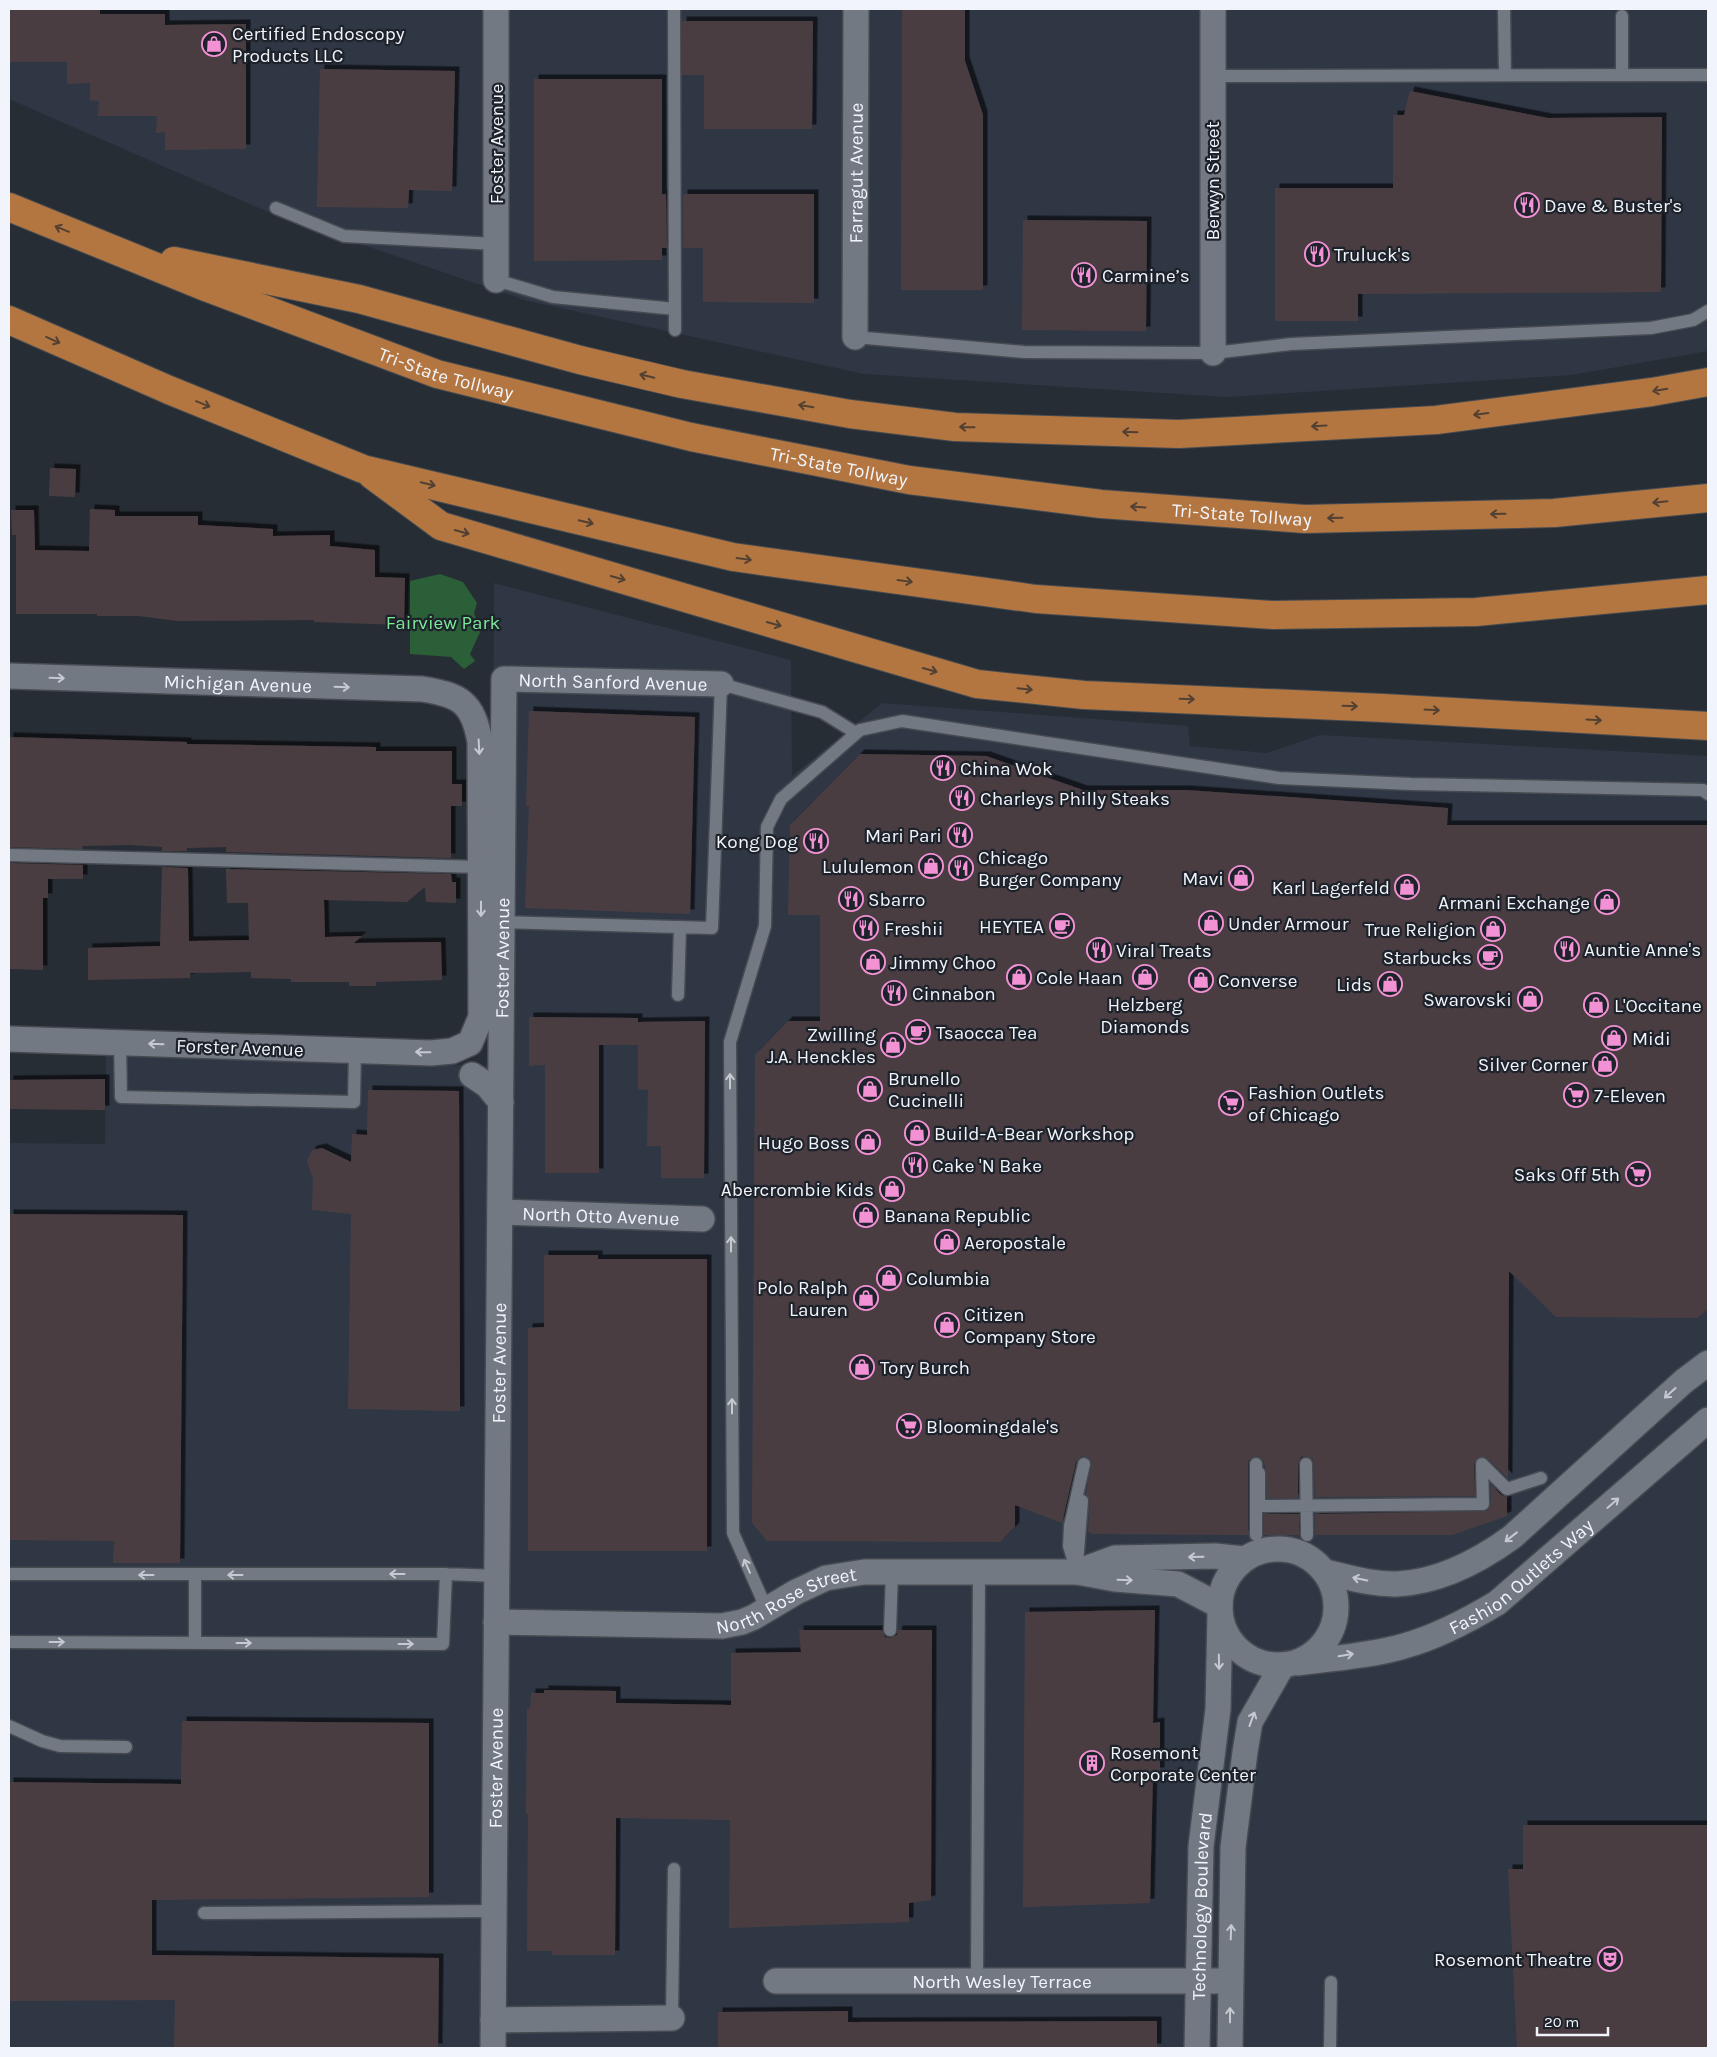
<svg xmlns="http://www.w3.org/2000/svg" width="1717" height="2057" font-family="Karla,sans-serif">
<defs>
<filter id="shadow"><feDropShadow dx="4.5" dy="-4.5" stdDeviation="0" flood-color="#0009"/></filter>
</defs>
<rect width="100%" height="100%" fill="#272d35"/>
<path fill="#2f3745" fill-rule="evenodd" d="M9,9h1699v342l-136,24 -345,22 -363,-23 -336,-73 -253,-86 -266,-116z
M494,583l297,77 1,116 90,-73 306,23 2,20 77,7 53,-18 388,21v1292h-1699v-905l96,1 1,-88 386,10zM895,1564l276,2 2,26 -157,-11 -160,-1 -117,37z"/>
<path fill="#2b5f38" d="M440,574l23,8 14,21 -3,10 7,17 -11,24 5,7 -11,8 -13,-12 -41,-3v-73z"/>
<path fill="#4a3e42" filter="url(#shadow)" d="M9,9h91v5h65v11l81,-1v125l-81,1v-18l-9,1 1,-17h-59l1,-15 -9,-1v-17l-23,1v-22h-58z
M902,9h63v52l18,54v175h-82z
M682,21h131l-1,108h-108v-54h-22z
M320,69l135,2 -3,120 -43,-1 -1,18 -91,-1z
M534,79h128v115h4l1,54h-5v12l-128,1z
M1410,91l138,27 114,-1 -1,175 -303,2v27h-83v-133h118v-73h11z
M683,194h131v109l-111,-1v-54h-20z
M1023,220l124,1 -1,110 -124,-1z
M50,468l26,1 -1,28 -26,-1z
M90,509l25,1v6h83v9l75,4v7l57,-1v11l45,4v27l30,1 -1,47 -90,-3v-2l-136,1 -40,-5h-41v-2h-81v-79h-4l-1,-25h23l1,40 54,1z
M529,711l166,6 -5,197 -165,-6 4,-102h-3z
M9,737l178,5v2l189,3v4h76v33h10v22h-11v52l-225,-6v-5l-39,1v3h-25v-4l-32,-2 -48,1 1,3 -74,-2z
M860,754l126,2 97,34h103l262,18 -1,17h261v484l-11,9 -141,-1 -47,-46 -1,207 -22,-21h-8l-4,7 1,32 -160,1 -1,-34 -1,-4 -7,-3 -5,1 -3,7v34h-31l-1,-29 -3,-9 -7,-4 -7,4 -1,4v71l-155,-1 -5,-2 2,-31 -4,-7 6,-32 -3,-4 -7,-2 -6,6 -14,61 -47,-18v22l-15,15 -233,-1 -15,-18 3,-468 33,-34h32v-106h-32l2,-90z
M9,863l74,2v14h-35v19h-5v72l-34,-1z
M162,867l26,1 1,73 60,-1 -1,-37h-21l-1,-34 225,5 1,8h4v21l-30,-1 -1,-15 -18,15 -83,-2 1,37 37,-1 -8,7 87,-1 1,38 -66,2v4h-27v-4h-58v-3l-40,-1v-6l-61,1v5l-102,2v-32l72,-2z
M529,1017l109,1v4l67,-1 -1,157h-43v-32h-14l1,-56 -10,-1v-44h-39v128h-54v-108l-16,1z
M105,1079v31l-96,-1v-29z
M368,1090l91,1 1,320 -112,-2 3,-195 -39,-4 1,-31 -6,-18 5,-11 10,-2 29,14 1,-28 15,1z
M9,1214l174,1 -3,348h-67l1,-22 -105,-1z
M544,1255h54v4h109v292h-179v-223l16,-1z
M1491,1484l10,11 6,2v19l-55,19h-137v-21l172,-3 4,-7z
M1264,1514h35v21h-35z
M1155,1610l-2,113 7,-1v50h-7l-3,131 -127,4 2,-295z
M799,1630h83l3,7 5,1 7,-3 1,-5h34l-1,270 -22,3v19l-180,6 1,-108 -114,-2 -1,137h-63v-4h-25l1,-137h-2l1,-106 3,1 1,-16h13v-3l72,1v12l115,2v-52l70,-1z
M182,1721l247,2v174l-277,3v55l287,3 -1,90h-264l1,-48 -166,1v-219l172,2z
M1523,1825h185v223h-191l-9,-179h15z
M848,2011v11l309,-1v27h-439v-36z"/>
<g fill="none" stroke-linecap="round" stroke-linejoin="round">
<defs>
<path id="lane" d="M674,9l1,321
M1504,9l1,66
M1622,75v-59
M1212,76l496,-1
M276,208l68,28 152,8
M496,280l57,17 122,12
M855,337l169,15 189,1 78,-9 360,-16 42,-8 15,-9
M9,855l472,12
M502,922l210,6 9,-244 101,28 34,21
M678,995l2,-68
M120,1042l1,55 233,5 1,-51
M1256,1464v71
M1306,1464l1,71
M1482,1464l25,25 34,-11
M1259,1473v33l224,-2 -1,-40
M1077,1564l5,-63
M1077,1572l-8,-26 1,-20 14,-62
M9,1574h437l51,2
M195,1575v68
M767,1610l-34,-77 -3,-491 35,-116 2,-99 14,-28 79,-69 42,-9 377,57 132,6 292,6 5,4
M890,1630l2,-58
M9,1642l434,2 3,-70
M9,1726l33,15 18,5 66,1
M204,1913l290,-2
M977,1980l2,-409
M672,2018l2,-149
M1330,2048l1,-66"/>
<g id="street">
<path d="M496,280v-271"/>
<path id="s1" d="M855,337l1,-328"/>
<path d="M1213,353v-344"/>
<path id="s2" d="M9,676l413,13c38,6 51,13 58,53l1,275 -11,26 -18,8 -21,2 -422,-14"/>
<path d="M472,1075l15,10 14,17"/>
<path id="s3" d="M500,1212l202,7"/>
<circle cx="1278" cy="1607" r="58"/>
<path d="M1077,1572l38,-14 100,-2 29,3"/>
<path d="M1325,1572c23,5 48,13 72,12 43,-2 82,-23 115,-47l172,-156 24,-18"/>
<path id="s4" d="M496,1622l226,4 20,-4 12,-5 42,-25 30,-14 38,-6h213l38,7 63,5 42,22"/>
<path id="s5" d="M1298,1663c34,-5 73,-7 106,-17 33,-9 63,-25 93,-43l211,-183"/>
<path id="s6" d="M776,1981h453"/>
<path d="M493,2020l179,-2"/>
<path id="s7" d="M493,2048l11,-1369 217,5"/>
<path id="s8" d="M1197,2048l4,-202 17,-137 2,-96"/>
<path d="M1230,2048l3,-201 12,-95 5,-30 32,-56"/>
</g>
<g id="highway">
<path id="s9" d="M9,207l199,81 229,86 254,63 218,43 192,24 204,15 249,-6 154,-15"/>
<path d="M174,261l185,38 221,61 102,24 168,30 105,13 224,7 257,-14 216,-28 56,-10"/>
<path d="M9,320l160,70 194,79 370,88 303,42 237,16 203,-3 232,-22"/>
<path d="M372,475l69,51 536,158 107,11 299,13 325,18"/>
</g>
</defs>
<use href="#lane" stroke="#464b51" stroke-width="15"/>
<use href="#street" stroke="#464b51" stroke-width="28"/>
<use href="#highway" stroke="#464b51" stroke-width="30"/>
<use href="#lane" stroke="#737983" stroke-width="12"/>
<use href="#street" stroke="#737983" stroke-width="25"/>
<use href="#highway" stroke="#b37640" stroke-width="28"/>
</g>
<defs><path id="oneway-shaft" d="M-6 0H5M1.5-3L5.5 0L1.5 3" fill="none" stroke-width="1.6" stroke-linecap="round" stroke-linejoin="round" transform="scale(1.25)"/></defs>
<g stroke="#524032">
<use href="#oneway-shaft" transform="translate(62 229) rotate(-158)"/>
<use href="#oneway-shaft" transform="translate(53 340) rotate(24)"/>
<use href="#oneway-shaft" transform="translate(647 376) rotate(-167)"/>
<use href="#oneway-shaft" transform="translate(1660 390) rotate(170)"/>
<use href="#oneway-shaft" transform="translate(203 404) rotate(22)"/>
<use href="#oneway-shaft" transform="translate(806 406) rotate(-170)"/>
<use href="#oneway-shaft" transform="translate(1481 414) rotate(173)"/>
<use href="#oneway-shaft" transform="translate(1319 426) rotate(177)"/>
<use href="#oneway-shaft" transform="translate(967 427) rotate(-179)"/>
<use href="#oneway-shaft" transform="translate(1130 432) rotate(-178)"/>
<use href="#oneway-shaft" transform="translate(428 484) rotate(13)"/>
<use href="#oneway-shaft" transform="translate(1660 502) rotate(174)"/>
<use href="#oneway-shaft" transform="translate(1138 507) rotate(-176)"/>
<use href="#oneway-shaft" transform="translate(1498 514) rotate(179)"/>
<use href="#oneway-shaft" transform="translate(1335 518) rotate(179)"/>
<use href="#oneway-shaft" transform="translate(586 522) rotate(13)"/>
<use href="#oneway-shaft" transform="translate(462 532) rotate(16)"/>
<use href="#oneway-shaft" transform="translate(744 559) rotate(8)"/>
<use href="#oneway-shaft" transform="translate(618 578) rotate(16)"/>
<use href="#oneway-shaft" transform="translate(905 581) rotate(8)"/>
<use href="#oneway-shaft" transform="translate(774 624) rotate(16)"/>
<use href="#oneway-shaft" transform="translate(930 670) rotate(16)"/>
<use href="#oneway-shaft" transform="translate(1025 689) rotate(6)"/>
<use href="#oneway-shaft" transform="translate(1187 699) rotate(2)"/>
<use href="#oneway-shaft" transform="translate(1350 706) rotate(2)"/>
<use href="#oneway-shaft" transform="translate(1432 710) rotate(3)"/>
<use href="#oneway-shaft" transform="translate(1594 720) rotate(3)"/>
</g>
<g stroke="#c5c9d0">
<use href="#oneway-shaft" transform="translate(57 678) rotate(2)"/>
<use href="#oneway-shaft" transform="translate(342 687) rotate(2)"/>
<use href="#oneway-shaft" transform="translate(479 747) rotate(87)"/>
<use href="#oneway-shaft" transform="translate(481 909) rotate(90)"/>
<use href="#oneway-shaft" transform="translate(156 1044) rotate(-178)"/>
<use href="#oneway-shaft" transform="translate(423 1052) rotate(-179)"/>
<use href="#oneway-shaft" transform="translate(730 1081) rotate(-90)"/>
<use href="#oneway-shaft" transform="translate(731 1244) rotate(-90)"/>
<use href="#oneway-shaft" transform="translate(1670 1393) rotate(138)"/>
<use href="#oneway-shaft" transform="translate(732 1406) rotate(-90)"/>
<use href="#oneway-shaft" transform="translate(1613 1503) rotate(-41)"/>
<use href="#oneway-shaft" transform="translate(1511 1537) rotate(142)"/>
<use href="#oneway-shaft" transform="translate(1196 1557) rotate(179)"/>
<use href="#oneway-shaft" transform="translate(747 1566) rotate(-114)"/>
<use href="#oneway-shaft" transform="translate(397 1574) rotate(180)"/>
<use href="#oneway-shaft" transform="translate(146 1575) rotate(-180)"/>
<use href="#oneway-shaft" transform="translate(235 1575) rotate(180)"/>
<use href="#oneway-shaft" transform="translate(1360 1579) rotate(-168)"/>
<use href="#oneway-shaft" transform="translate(1125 1580) rotate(2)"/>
<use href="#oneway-shaft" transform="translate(57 1642)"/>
<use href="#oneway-shaft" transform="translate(244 1643)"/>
<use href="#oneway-shaft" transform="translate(406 1644)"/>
<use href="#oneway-shaft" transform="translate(1346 1655) rotate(-9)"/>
<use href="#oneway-shaft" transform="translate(1219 1662) rotate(89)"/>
<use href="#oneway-shaft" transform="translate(1252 1719) rotate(-70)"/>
<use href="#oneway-shaft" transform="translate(1231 1932) rotate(-88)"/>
<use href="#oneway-shaft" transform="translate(1230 2015) rotate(-90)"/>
</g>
<defs>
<symbol id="shop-ring" viewBox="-11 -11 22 22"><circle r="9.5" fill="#1e232b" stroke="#f391d5" stroke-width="1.5"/><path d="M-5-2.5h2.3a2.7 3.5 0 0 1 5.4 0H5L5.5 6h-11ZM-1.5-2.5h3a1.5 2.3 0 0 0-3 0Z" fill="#f391d5"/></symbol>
<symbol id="restaurant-ring" viewBox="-11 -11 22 22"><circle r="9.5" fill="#1e232b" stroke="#f391d5" stroke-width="1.5"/><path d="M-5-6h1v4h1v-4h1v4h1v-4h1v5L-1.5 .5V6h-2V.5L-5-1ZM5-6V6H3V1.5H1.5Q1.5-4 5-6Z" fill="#f391d5"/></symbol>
<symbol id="cafe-ring" viewBox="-11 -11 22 22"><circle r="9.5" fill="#1e232b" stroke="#f391d5" stroke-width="1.5"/><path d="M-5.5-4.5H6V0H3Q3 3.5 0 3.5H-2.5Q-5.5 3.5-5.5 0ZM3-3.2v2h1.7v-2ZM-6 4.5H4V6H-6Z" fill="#f391d5"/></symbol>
<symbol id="supermarket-ring" viewBox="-11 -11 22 22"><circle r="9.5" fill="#1e232b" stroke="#f391d5" stroke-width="1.5"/><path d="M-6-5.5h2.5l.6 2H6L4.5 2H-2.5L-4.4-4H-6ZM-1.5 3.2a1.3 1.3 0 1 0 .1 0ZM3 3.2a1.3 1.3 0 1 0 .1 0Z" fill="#f391d5"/></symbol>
<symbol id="building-ring" viewBox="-11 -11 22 22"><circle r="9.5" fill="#1e232b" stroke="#f391d5" stroke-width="1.5"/><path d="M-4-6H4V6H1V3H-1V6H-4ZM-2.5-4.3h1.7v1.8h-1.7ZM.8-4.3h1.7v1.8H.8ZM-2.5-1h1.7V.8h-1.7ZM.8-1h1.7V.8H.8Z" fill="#f391d5"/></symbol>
<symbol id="theatre-ring" viewBox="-11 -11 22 22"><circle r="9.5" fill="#1e232b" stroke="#f391d5" stroke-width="1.5"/><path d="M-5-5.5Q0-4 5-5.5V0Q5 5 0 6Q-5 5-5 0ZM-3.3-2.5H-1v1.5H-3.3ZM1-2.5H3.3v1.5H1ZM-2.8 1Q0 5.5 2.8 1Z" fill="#f391d5"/></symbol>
</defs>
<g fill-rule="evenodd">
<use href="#shop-ring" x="200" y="30" width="28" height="28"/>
<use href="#restaurant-ring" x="1513" y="191" width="28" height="28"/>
<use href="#restaurant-ring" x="1303" y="240" width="28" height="28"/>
<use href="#restaurant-ring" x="1070" y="261" width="28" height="28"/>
<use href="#restaurant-ring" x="929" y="754" width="28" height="28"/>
<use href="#restaurant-ring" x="948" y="784" width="28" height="28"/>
<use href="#restaurant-ring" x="946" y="821" width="28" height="28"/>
<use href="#restaurant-ring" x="802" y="827" width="28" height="28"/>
<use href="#shop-ring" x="917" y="852" width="28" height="28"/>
<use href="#restaurant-ring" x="947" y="854" width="28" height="28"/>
<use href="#shop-ring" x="1227" y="864" width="28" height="28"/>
<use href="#shop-ring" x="1393" y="873" width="28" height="28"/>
<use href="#restaurant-ring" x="837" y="885" width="28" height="28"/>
<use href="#shop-ring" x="1593" y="888" width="28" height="28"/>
<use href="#shop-ring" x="1197" y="909" width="28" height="28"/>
<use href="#cafe-ring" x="1048" y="912" width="28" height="28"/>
<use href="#restaurant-ring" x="852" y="914" width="28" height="28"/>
<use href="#shop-ring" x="1479" y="915" width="28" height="28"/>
<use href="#restaurant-ring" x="1553" y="935" width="28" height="28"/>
<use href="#restaurant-ring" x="1085" y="936" width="28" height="28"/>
<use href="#cafe-ring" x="1476" y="943" width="28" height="28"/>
<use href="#shop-ring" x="859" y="948" width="28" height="28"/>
<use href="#shop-ring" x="1005" y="963" width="28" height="28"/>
<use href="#shop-ring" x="1131" y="963" width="28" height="28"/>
<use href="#shop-ring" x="1187" y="966" width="28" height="28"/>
<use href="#shop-ring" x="1376" y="970" width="28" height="28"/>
<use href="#restaurant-ring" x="880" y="979" width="28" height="28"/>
<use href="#shop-ring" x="1516" y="985" width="28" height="28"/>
<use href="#shop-ring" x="1582" y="991" width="28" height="28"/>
<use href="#cafe-ring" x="904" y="1018" width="28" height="28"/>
<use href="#shop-ring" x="1600" y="1024" width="28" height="28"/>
<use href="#shop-ring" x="879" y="1031" width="28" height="28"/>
<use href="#shop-ring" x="1591" y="1050" width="28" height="28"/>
<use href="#shop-ring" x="856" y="1075" width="28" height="28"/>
<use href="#supermarket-ring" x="1562" y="1081" width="28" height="28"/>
<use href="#supermarket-ring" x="1217" y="1089" width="28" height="28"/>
<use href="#shop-ring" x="903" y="1119" width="28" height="28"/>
<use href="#shop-ring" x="854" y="1128" width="28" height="28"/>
<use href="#restaurant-ring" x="901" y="1151" width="28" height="28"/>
<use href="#supermarket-ring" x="1624" y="1160" width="28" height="28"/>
<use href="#shop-ring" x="878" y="1175" width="28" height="28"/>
<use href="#shop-ring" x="852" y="1201" width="28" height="28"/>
<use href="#shop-ring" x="933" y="1228" width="28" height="28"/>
<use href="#shop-ring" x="875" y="1264" width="28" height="28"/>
<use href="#shop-ring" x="852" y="1284" width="28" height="28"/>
<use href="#shop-ring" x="933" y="1311" width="28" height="28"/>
<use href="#shop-ring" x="848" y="1353" width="28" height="28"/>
<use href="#supermarket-ring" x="895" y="1412" width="28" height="28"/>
<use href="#building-ring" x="1078" y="1749" width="28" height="28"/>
<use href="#theatre-ring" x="1596" y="1945" width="28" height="28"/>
</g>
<g text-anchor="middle" stroke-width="4.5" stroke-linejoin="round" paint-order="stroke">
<g font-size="19" fill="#f1f4fa" stroke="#1e232b" text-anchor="start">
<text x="232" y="40">Certified Endoscopy<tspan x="232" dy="22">Products LLC</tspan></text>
<text x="1544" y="212">Dave &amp; Buster's</text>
<text x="1334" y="261">Truluck's</text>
<text x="1102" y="282">Carmine’s</text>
<text x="960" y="775">China Wok</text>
<text x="980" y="805">Charleys Philly Steaks</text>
<text x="942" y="842" text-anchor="end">Mari Pari</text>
<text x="798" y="848" text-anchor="end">Kong Dog</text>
<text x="978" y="864">Chicago<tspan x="978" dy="22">Burger Company</tspan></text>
<text x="914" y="873" text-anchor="end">Lululemon</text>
<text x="1224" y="885" text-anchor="end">Mavi</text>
<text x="1390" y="894" text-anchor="end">Karl Lagerfeld</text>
<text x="868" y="906">Sbarro</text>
<text x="1590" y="909" text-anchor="end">Armani Exchange</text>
<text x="1228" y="930">Under Armour</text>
<text x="1044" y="933" text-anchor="end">HEYTEA</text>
<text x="884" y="935">Freshii</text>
<text x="1476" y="936" text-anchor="end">True Religion</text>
<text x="1584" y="956">Auntie Anne's</text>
<text x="1116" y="957">Viral Treats</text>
<text x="1472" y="964" text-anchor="end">Starbucks</text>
<text x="890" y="969">Jimmy Choo</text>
<text x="1036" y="984">Cole Haan</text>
<text x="1218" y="987">Converse</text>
<text x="1372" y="991" text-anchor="end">Lids</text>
<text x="912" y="1000">Cinnabon</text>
<text x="1512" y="1006" text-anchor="end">Swarovski</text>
<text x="1145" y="1011" text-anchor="middle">Helzberg<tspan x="1145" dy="22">Diamonds</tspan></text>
<text x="1614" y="1012">L'Occitane</text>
<text x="936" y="1039">Tsaocca Tea</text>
<text x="876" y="1041" text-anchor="end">Zwilling<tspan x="876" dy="22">J.A. Henckles</tspan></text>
<text x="1632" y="1045">Midi</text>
<text x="1588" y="1071" text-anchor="end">Silver Corner</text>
<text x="888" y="1085">Brunello<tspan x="888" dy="22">Cucinelli</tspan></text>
<text x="1248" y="1099">Fashion Outlets<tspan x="1248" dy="22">of Chicago</tspan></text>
<text x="1594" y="1102">7-Eleven</text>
<text x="934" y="1140">Build-A-Bear Workshop</text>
<text x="850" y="1149" text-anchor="end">Hugo Boss</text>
<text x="932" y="1172">Cake 'N Bake</text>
<text x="1620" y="1181" text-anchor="end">Saks Off 5th</text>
<text x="874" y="1196" text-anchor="end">Abercrombie Kids</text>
<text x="884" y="1222">Banana Republic</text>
<text x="964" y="1249">Aeropostale</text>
<text x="906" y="1285">Columbia</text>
<text x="848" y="1294" text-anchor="end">Polo Ralph<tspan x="848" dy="22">Lauren</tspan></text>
<text x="964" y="1321">Citizen<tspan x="964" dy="22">Company Store</tspan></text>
<text x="880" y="1374">Tory Burch</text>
<text x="926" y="1433">Bloomingdale's</text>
<text x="1110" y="1759">Rosemont<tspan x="1110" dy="22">Corporate Center</tspan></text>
<text x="1592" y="1966" text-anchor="end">Rosemont Theatre</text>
</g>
<g font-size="19" fill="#f1f4fa" stroke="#1e232b">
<text transform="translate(496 144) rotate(-90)" y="7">Foster Avenue</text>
<text dy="7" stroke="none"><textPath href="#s1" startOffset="164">Farragut Avenue</textPath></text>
<text transform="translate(1212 181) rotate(-90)" y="7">Berwyn Street</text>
<text dy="7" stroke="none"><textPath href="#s9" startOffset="468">Tri-State Tollway</textPath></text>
<text dy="7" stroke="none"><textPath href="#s9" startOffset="872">Tri-State Tollway</textPath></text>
<text dy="7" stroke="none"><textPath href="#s9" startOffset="1278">Tri-State Tollway</textPath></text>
<text dy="7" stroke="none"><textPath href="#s7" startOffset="1478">North Sanford Avenue</textPath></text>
<text dy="7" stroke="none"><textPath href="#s2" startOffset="229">Michigan Avenue</textPath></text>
<text dy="7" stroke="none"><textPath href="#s7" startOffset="1090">Foster Avenue</textPath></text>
<text transform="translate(240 1047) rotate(2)" y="7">Forster Avenue</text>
<text dy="7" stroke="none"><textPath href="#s3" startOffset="101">North Otto Avenue</textPath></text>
<text dy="7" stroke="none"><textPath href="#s7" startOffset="685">Foster Avenue</textPath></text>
<text dy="7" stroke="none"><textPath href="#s5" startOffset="245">Fashion Outlets Way</textPath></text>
<text dy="7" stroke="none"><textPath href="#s4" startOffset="296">North Rose Street</textPath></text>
<text dy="7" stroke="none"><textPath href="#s7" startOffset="280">Foster Avenue</textPath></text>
<text dy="7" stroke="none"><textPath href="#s8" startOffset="142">Technology Boulevard</textPath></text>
<text dy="7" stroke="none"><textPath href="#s6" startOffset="226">North Wesley Terrace</textPath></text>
</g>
<g font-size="19" fill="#7be897" stroke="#1e232b">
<text x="443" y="629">Fairview Park</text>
</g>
</g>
<rect width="1717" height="2057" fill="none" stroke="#f1f4fa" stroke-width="20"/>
<path d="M1537 2027v8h71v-8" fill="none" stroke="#f1f4fa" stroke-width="2.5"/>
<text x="1544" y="2027" font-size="15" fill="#f1f4fa" stroke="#1e232b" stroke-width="4" paint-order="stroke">20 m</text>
</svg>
